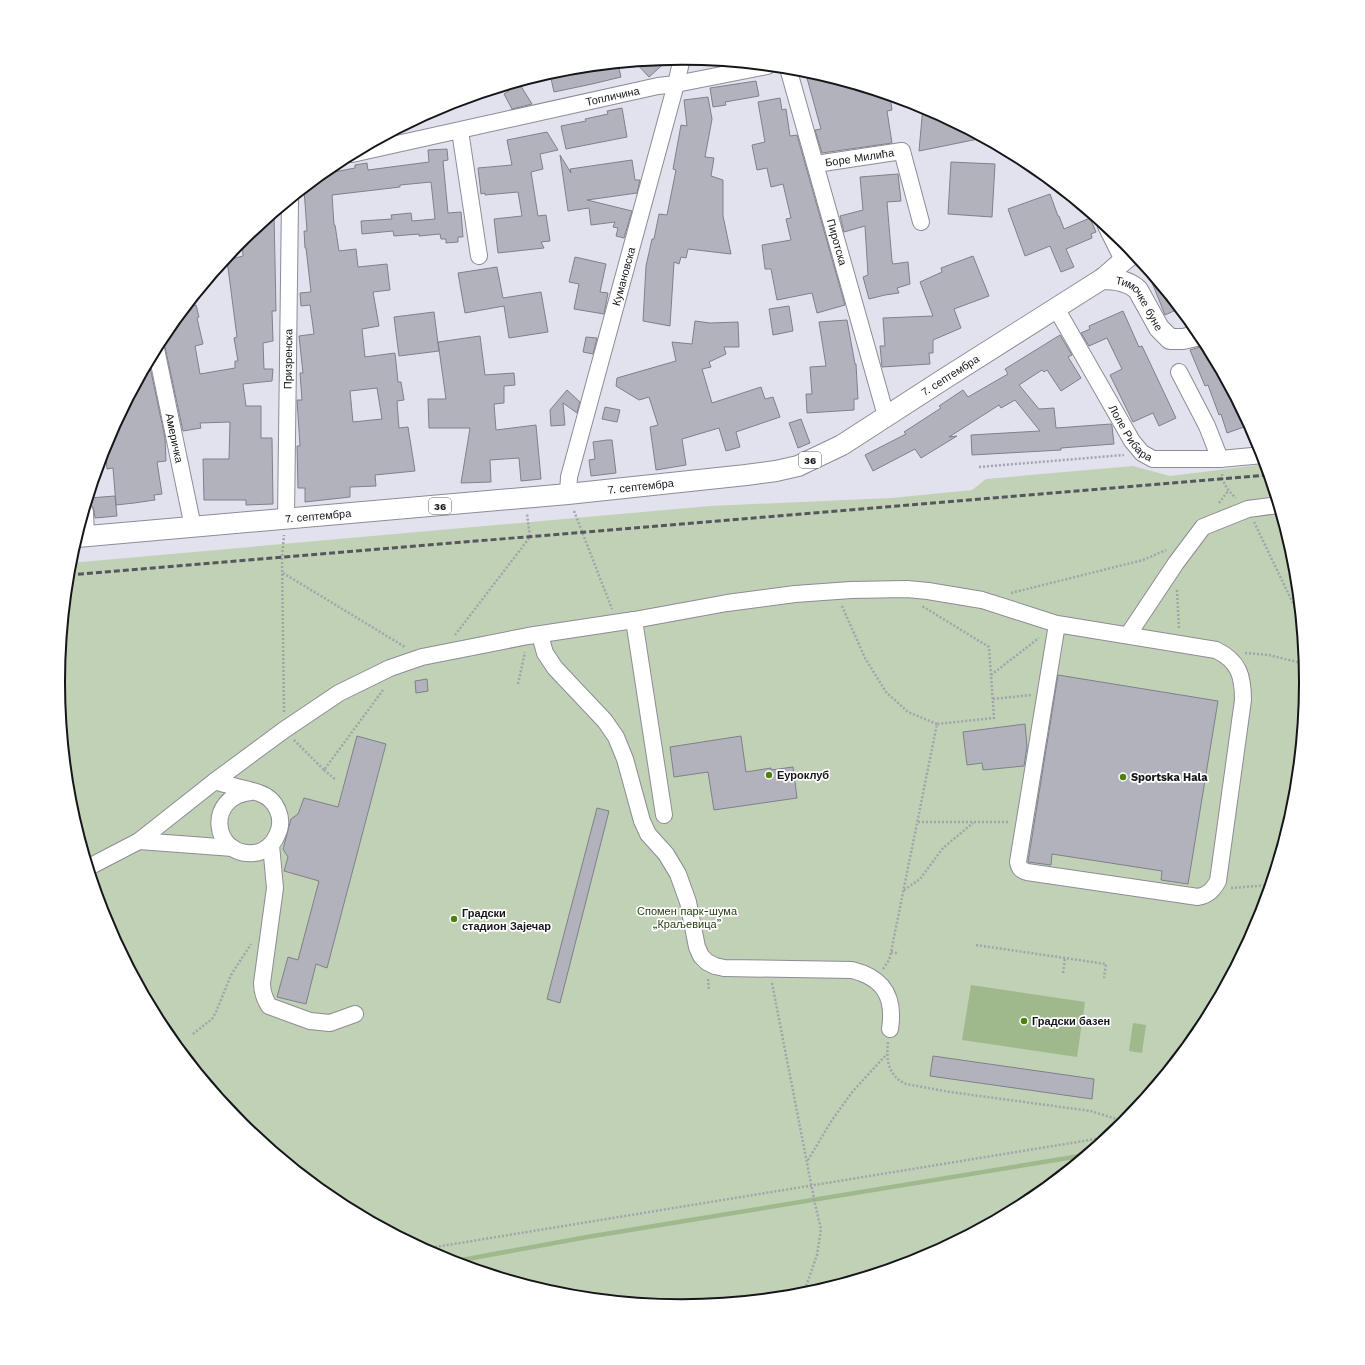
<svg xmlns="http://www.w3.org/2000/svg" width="1365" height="1365" font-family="'Work Sans',sans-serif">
<rect width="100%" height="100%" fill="#e2e2ee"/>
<path fill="#c1d1b5" d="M1266,464l29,97 12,122 -12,122 -36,117 -57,108 -78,94 -95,78 -108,58 -117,35 -122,12 -122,-12 -117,-36 -108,-57 -94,-78 -78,-95 -58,-108 -35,-117 -12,-122 12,-119 640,-57 181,-8 81,-8 14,-11 147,-13 37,10z"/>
<path fill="#9fb88c" d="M971,985l114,17 -8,55 -115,-17z
M1133,1023l13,2 -4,28 -13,-2z"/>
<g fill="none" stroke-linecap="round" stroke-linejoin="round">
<path stroke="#9fb88c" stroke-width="4.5" d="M451,1262l136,-25 499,-82"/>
</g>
<path fill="#b2b2bd" stroke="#7f808a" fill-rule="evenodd" d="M669,59l-20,18 -13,-14 10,-1z
M618,64l3,13 -29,7 -38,8 -4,-18 9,-2 -1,-1 3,-1z
M819,74l71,22 2,14 -5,1 5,32 -70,10 -7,-23 6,-1 -14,-51z
M756,81l3,15 -34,6 1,3 -13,2 -3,-19z
M519,83l13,21 -20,5 -8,-15 6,-4 -3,-4z
M708,97l4,22 -7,38 9,1 -3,18 12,4v36l8,38 -43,-5 -2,9 -5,-1 -2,7 -5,-2 -4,64 -27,-5 3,-55 6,-27h2l5,-25 8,1 9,-45 -3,-1 8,-44 6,1 -3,-26z
M780,98l2,12 4,-1 4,27 7,-1 48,170 -28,8 -5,-20 -35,7 -6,-31h-6l-3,-24 29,-5 -5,-21 5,-1 -8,-34 -12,3 -4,-19 -10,2 -5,-25 13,-3 -7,-40z
M923,106l26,14 34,18 -64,13z
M622,108l5,29 -61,12 -5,-23 25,-5 -1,-2 23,-5 -1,-3z
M547,132l11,18 -18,4 3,15 -12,3 7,44 8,-1 4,26 -9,1 3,6 -46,5 -4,-34 28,-3 -4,-24 -33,3v-2l-4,1 -3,-26 34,-3 -5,-25z
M447,149l1,11 -5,1 5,52 13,-1 2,25h-5v5l-12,1v-4h-5l-1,-5 -21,2v-2l-25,2 -1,-5 -31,3 -1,-13 31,-2 -1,-4 20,-2 1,8 23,-2 -4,-37 -31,3v2l-68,8 2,30h1l4,26 17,-2 2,18 29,-3 3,26 -17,2 6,34 -17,3 3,28 30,-4 3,29h3l3,18 -7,1 2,27 9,-1 7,44 -40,4 1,11 -26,1v10l-45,5v-14h-7l-1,-42h3l-3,-46h5l-2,-27h3l-4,-37 15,-2 -4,-29 -9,1 -1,-13 11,-1 -5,-44h-1l-1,-17h3l-3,-42 19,-15 32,-6v-3l12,-2 1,7 61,-8 -1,-12zM377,388l5,31 -29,3 -3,-31z
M560,155l11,18 -1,-4 62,-9 3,20h5l-3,13 -50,7 45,11 -8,27 -8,-2 2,-8 -5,-1 2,-5 -24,3 -2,-17 -21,3z
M951,162l44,2 -3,53 -44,-3z
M898,174l3,27 -14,1 5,59 1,3 15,-2 2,22 -13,4 2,5 -14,2 -16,4 -6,-22 5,-2 -3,-49 -21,6 -4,-16 23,-6 -3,-33z
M1050,194l8,22h1l5,13 26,-11 6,14 -5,2 1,4 -26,11 8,18 -13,5 -11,-26 -25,10 -17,-47z
M274,213l2,98h-4l1,30 -10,2 1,26h9l-1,12 -29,3 3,22h15v32h11l1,66 -27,1v-5h-42l-1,-41h26l1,-37 -30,1 1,5 -18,3 -18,-84 -5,-6 3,-6 24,-28 9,-2 3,12 -2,1 6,26 -8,2 5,28 35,-6v-7h3l-4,-23 3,-1 -10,-77 16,-4 -1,-16z
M973,256l16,40 -35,13 7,19 -28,12v13h-4l1,11 -48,3 -2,-21h5l-2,-28 50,-2 -13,-34 22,-10 -1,-4z
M575,257l31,7 -6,28 8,1 -4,21 -30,-5 5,-25 -10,-2z
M497,267l6,31 38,-6 7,40 -39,6 -5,-32 -39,7 -7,-40z
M1151,274l21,26 4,10 -11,5 -16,-40z
M789,306l4,25 -20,4 -4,-26z
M1123,311l16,36 3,-1 34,72 -17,8 -6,-13 -20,9 -23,-47 12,-6 -15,-31 -18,8 -8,-13 9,-4 -1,-3z
M434,312l5,39 -40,5 -5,-39z
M847,320l8,44h1l2,35h-4v11l-47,3 -1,-19h6l-2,-27 16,-1 -7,-44z
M695,321l15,2 28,-1 1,25h-15l2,7 -17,8 2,5 -9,2 10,34 49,-16 4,12 8,-2 7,20 -44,15 4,15 -14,4 -7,-23 -37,11 4,26 -30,5 -6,-43 8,-2 -9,-28 -10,3 -23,-14 1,-8 59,-17 -4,-19 20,2z
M1060,335l12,20 -4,2 13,21 -20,13 -14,-21 -3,2 -2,-2 -23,15 20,24 15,-1 2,20 55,-4 1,2 2,18 -53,4v2l-89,5 -1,-20 69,-4 -25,-31 -14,8 -2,-3 -50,32 8,-1 -36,22 -6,-9 -42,22 -8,-16 41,-21 -2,-2 37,-24 -2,-2 24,-16 5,7 40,-23 -3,-5z
M480,336l5,39 29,-2 1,12 -11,1v17l-10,1 2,26 40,-5 5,54 -20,2 -2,-23 -29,2 1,22 -30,1 9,-55h-41l-1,-29h18l-8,-57z
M586,337l11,1 -4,16 -10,-2z
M1207,345l33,62 -2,1 6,19 -17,6 -6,-19 -2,1 -11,-30 -3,1 -15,-36z
M149,362l16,76 1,23 -9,1 5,32 -8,1 1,5 -21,3 -18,2 -3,-37 -6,1 -2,-25z
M567,390l13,12 -3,11 -14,-10 2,22 -14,1 -1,-16z
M605,407l15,3 -3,12 -15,-3z
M801,419l9,24 -12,5 -9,-25z
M607,440h5l4,33 -25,3 -2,-16 6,-1 -2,-17z
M115,496l2,20 -22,2 -1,-7 -1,-4 -4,-3v-6z
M1058,675l160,26 -30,183 -27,-4 1,-9 -110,-17 -1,11 -23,-3z
M427,679l1,12 -12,2 -1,-12z
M1025,724l2,23 -3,19 -41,4 -1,-7 -15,2 -4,-33z
M357,736l29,8 -59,224 -11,-4 -10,40 -29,-7 11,-40 10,3 21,-79 -35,-10 4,-14 -5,-8 8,-30 7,-5 6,-16 34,9z
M741,736l5,36 25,-4v2l22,-3 4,31 -83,12 -6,-38 -34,5 -4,-30z
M597,808l12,3 -49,192 -13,-4z
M933,1056l161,23 -2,20 -162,-23z"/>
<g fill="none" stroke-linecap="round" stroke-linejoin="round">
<defs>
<g id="minor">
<path id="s1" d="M788,68l98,348"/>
<path d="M460,131l19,125"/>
<path id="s2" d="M352,154l306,-68 18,-2 91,-18"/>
<path id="s3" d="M816,164l86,-13 19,71"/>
<path d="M1106,226l17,34"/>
<path id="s4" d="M1056,308l76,133 10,12 11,6h67l43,-4"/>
<path id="s5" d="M156,349l37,178"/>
<path d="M1179,372l28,54 13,33"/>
<path id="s6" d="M568,494l1,-17 107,-393 6,-26"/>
<path d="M85,512l1,25"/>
<path id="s7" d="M286,518l4,-318"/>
<path d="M634,620l30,195"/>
<path d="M540,635l5,18 10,15 50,53 11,16 9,22 17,62 6,13 18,20 12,20 10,28 9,45 4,9 6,6 8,4 9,2 128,2c32,8 43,27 38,59"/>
<path d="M1128,635l48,-72 27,-36 45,-18 30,-4"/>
<path d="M215,781c14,5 30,7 44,12 18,6 26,26 18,42 -4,10 -13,17 -23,18 -42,4 -49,-57 -3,-61"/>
<path d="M139,841l94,7"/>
<path d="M271,845l4,43 -13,95c0,9 2,15 7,23l41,15 20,2 25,-9"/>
<path d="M89,867l50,-26 76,-60 69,-51 55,-37 51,-25 32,-11 106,-21 106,-16 93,-17 68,-9 56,-4 56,-1 21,2 54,9 75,24 159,26c23,11 27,26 27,50l-25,181c-5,9 -10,14 -20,16l-171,-25c-6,-2 -8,-4 -9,-10l39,-238"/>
</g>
<g id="major">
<path id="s8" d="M1102,279c13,0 27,2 36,11l21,38 11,11h13l18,-4"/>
<path id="s9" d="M77,537l491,-43 178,-19 30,-4 22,-5 44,-21 102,-66 158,-100c11,-8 20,-19 32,-26"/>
</g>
</defs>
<use href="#minor" stroke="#8c8c97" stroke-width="18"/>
<use href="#major" stroke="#8c8c97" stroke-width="22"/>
<path stroke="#a2a3ac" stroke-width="2.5" stroke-dasharray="2 2" stroke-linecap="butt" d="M979,467l145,-12
M1222,474c1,10 6,17 14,24
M1219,503l9,-12
M574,511l38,98
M1254,522l47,98
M283,573l122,74
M1177,590l2,39
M1011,593l132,-33 23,-10
M842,606l23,52 21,34 22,20 29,12
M455,635l75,-98 -3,-23
M1245,653l24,2 36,9
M991,675l48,-37
M518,684l7,-32
M993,699l38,-4
M284,712l-2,-154 2,-23
M294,740l30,30 59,-80
M324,770l12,10
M918,822h92
M1231,888l39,-3
M904,890l16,-11 23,-31 30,-25
M976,945l130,19 -2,14
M891,952l6,1
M883,969l6,-9 2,-8 46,-228 57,-6 -5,-71 -67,-41
M1063,973l2,-15
M708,979l1,11
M772,983l43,221 6,25 -4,26 -14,40
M193,1034l19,-15 4,-7 15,-37 20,-31
M888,1042c-2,18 0,34 18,42l44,8 141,19 35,11
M808,1160l24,-40 21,-29 34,-37
M423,1249l685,-112"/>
<use href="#minor" stroke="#fff" stroke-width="16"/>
<use href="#major" stroke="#fff" stroke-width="20"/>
<path stroke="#56575e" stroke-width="3" stroke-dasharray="6 3" stroke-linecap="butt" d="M69,575l1200,-100"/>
</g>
<g fill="#4f8010" stroke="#fff" stroke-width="1.5">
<circle cx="769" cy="775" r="4"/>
<circle cx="1123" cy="777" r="4"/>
<circle cx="454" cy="919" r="4"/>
<circle cx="1024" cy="1021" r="4"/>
</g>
<g text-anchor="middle" stroke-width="3.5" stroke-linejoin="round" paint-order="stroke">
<g fill="#fff" stroke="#5b5c5f" stroke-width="1">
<rect x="799" y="452" width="22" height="16" rx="3"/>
<rect x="429" y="498" width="22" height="16" rx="3"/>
</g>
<g font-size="10" font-weight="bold" fill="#15161a">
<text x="810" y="464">36</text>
<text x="440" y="510">36</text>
</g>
<g font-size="11" fill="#15161a" stroke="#fff">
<text dy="4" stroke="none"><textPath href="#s2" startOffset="267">Топличина</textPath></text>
<text dy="4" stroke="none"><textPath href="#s3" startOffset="44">Боре Милића</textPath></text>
<text dy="4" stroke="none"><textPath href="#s1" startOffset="181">Пиротска</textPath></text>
<text dy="4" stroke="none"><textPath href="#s6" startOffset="225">Кумановска</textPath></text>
<text dy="4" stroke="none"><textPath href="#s8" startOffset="49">Тимочке буне</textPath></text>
<text dy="4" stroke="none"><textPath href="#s7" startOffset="159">Призренска</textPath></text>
<text dy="4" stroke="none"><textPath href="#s9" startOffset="902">7. септембра</textPath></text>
<text dy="4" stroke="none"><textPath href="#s4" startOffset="146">Лоле Рибара</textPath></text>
<text dy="4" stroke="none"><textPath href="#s5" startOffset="91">Америчка</textPath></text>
<text dy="4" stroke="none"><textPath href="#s9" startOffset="566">7. септембра</textPath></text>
<text dy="4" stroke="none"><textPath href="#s9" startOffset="242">7. септембра</textPath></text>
</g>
<g font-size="11" font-weight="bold" fill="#15161a" stroke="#fff" text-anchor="start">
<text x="777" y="779">Еуроклуб</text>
<text x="1131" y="781">Sportska Hala</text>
<text x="462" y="917">Градски<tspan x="462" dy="13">стадион Зајечар</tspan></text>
<text x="1032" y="1025">Градски базен</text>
</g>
<g font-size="11" fill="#273f0f" stroke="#fff">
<text x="687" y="915">Спомен парк-шума<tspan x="687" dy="13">„Краљевица”</tspan></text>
</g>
</g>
<path d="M0 0H1365V1365H0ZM65 682a617 617 0 1 1 1234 0a617 617 0 1 1-1234 0Z" fill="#fff" fill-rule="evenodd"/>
<path fill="none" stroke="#15161a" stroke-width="2" d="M65 682a617 617 0 1 1 1234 0a617 617 0 1 1-1234 0Z"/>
</svg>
